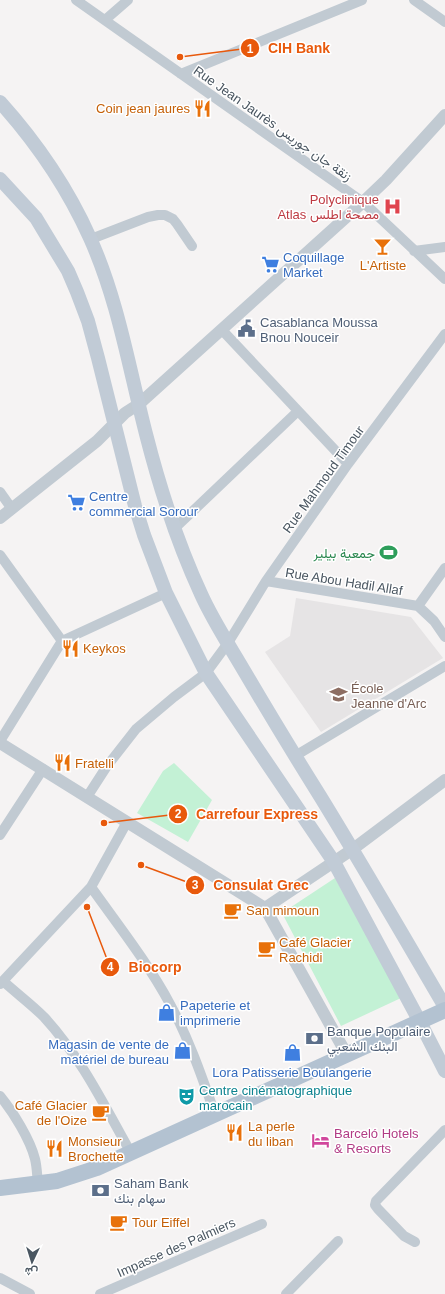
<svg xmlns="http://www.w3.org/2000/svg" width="445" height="1294" font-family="Arial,Vazirmatn,sans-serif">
<rect width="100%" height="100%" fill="#f5f3f3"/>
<path fill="#e6e4e5" d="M296,598l115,19 32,41 -122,74 -56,-80 25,-16z"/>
<path fill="#c3f1d5" d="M174,763l38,37 -24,42 -51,-29 26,-42z
M335,878l66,120 -60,28 -59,-113z"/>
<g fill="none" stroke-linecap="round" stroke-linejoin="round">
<path stroke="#c1cad2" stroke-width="10" d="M76,0l287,202 82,77
M414,0l31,22
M105,20l23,-20
M181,74l181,-74
M91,239l57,-22 10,-2h7l8,4 4,5 15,22
M414,251l31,-4
M222,330l126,134
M0,492l12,17
M174,529l124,-118
M0,555l62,86
M266,581l152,25
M418,606l27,-38
M418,606l16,15 11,16
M0,741l62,-100 104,-48
M295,756l150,-90
M87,797l20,-31 29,-37 38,-32 32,-24 22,-30 38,-62 82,-117 97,-130
M0,835l43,-66
M91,887c27,38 57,76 79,117 19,35 32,73 45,110
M3,981c13,12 28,23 41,36 37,40 61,90 87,136
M0,984l91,-97 36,-65
M0,1096c13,16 30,43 35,63 2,8 2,16 3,25
M415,1242l-11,-6 -26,-27 -3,-4 1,-4 69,-71
M0,1278l30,16
M100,1294l162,-70
M286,1294l52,-53"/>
<path stroke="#c1cad2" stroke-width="12" d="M0,518l97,-77 28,-28 14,-9 224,-202 23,-22 59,-65
M0,743l265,165 82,147
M265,908l88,-59 92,-69"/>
<path stroke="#c1cbd6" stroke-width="14" d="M0,102c36,40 68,87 90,136 28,62 39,130 56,196 14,55 31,108 55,160 12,27 30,54 45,80 24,41 49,82 74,122 43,70 84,141 125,211
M0,179l36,39 32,53 9,21 11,29 10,37 37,148 9,29 22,58 40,80 128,189 86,160 25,49"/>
<path stroke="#b3c2d1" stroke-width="16" d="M0,1188l57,-7 40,-13 348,-158"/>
</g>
<defs>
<symbol id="restaurant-bare" viewBox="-9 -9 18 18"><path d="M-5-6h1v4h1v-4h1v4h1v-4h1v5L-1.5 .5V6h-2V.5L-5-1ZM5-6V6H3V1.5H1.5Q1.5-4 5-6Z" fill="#e8710a" stroke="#fff" stroke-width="2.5" paint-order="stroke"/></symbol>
<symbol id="hospital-bare" viewBox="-9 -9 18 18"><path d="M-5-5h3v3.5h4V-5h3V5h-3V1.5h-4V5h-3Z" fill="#e0444e" stroke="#fff" stroke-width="2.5" paint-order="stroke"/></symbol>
<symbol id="bar-bare" viewBox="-9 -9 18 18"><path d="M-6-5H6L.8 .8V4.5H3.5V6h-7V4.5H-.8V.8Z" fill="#e8710a" stroke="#fff" stroke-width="2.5" paint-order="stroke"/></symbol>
<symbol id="supermarket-bare" viewBox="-9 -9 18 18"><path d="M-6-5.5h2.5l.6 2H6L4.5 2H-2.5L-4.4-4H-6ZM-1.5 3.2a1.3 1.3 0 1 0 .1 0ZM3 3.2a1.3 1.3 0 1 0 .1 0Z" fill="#3f7fe0" stroke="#fff" stroke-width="2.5" paint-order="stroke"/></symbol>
<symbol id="civic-bare" viewBox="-9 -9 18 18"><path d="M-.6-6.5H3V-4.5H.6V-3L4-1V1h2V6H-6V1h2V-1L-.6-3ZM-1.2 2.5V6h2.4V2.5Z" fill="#5c6f8a" stroke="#fff" stroke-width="2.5" paint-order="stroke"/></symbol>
<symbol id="stadium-bare" viewBox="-9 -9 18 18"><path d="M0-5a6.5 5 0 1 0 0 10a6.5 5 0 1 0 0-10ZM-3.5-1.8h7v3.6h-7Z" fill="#2e9e5b" stroke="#fff" stroke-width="2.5" paint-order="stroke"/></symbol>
<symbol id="school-bare" viewBox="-9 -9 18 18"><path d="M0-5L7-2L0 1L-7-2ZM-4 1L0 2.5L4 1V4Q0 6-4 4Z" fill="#8d6e63" stroke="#fff" stroke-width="2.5" paint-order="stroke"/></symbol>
<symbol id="cafe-bare" viewBox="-9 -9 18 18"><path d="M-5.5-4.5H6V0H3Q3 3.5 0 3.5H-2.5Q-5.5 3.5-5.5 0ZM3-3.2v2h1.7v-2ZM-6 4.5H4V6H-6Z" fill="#e8710a" stroke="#fff" stroke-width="2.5" paint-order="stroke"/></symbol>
<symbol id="shop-bare" viewBox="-9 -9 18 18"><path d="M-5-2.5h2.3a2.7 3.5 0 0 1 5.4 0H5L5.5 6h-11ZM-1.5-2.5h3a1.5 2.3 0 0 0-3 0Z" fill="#3f7fe0" stroke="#fff" stroke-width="2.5" paint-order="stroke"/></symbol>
<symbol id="bank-bare" viewBox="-9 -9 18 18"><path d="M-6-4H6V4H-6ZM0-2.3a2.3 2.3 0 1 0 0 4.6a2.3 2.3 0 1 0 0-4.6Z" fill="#5c6f8a" stroke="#fff" stroke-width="2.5" paint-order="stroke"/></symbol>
<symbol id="theatre-bare" viewBox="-9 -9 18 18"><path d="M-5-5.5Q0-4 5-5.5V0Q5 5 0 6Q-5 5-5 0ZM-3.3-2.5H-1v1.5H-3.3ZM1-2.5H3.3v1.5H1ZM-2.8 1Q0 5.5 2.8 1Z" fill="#0f9aa8" stroke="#fff" stroke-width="2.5" paint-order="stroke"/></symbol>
<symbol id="hotel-bare" viewBox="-9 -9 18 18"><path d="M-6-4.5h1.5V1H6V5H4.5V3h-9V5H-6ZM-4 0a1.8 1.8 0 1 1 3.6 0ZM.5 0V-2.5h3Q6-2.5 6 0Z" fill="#d1479c" stroke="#fff" stroke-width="2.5" paint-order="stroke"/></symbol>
</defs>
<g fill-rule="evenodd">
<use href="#restaurant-bare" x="190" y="96" width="25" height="25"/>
<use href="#hospital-bare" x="380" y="194" width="25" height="25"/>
<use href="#bar-bare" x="370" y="234" width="25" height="25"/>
<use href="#supermarket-bare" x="258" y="252" width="25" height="25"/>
<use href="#civic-bare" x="234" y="316" width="25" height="25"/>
<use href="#supermarket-bare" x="64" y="490" width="25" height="25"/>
<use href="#stadium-bare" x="376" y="540" width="25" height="25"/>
<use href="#restaurant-bare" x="58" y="636" width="25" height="25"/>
<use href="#school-bare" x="326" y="682" width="25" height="25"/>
<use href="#restaurant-bare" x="50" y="750" width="25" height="25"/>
<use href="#cafe-bare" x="220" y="898" width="25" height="25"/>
<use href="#cafe-bare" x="254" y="936" width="25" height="25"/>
<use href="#shop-bare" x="154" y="1000" width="25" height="25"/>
<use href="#bank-bare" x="302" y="1026" width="25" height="25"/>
<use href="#shop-bare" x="170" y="1038" width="25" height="25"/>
<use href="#shop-bare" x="280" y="1040" width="25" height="25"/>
<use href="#theatre-bare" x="174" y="1084" width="25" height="25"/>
<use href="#cafe-bare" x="88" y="1100" width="25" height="25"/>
<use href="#restaurant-bare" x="222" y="1120" width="25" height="25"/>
<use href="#hotel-bare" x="308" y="1128" width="25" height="25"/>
<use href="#restaurant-bare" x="42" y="1136" width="25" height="25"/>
<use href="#bank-bare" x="88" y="1178" width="25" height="25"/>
<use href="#cafe-bare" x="106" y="1210" width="25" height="25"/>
</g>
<g text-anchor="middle" stroke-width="3" stroke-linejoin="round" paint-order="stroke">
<g font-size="13" fill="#c56008" stroke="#fff" text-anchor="start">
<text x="190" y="113" text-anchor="end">Coin jean jaures</text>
<text x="383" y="270" text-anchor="middle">L'Artiste</text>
<text x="83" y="653">Keykos</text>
<text x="75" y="768">Fratelli</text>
<text x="246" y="915">San mimoun</text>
<text x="279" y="947">Café Glacier<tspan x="279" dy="15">Rachidi</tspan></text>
<text x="87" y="1110" text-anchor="end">Café Glacier<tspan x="87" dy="15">de l'Oize</tspan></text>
<text x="248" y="1131">La perle<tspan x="248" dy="15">du liban</tspan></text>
<text x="68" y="1146">Monsieur<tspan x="68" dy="15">Brochette</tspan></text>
<text x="132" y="1227">Tour Eiffel</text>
</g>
<g font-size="13" fill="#4a5661" stroke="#fff">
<text transform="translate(273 123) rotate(35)" y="5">Rue Jean Jaurès زنقة جان جوريس</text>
<text transform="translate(323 479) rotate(-54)" y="5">Rue Mahmoud Timour</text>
<text transform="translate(344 581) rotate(9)" y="5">Rue Abou Hadil Allaf</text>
<text transform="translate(176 1247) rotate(-24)" y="5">Impasse des Palmiers</text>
</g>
<g font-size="13" fill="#be3a42" stroke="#fff" text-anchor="end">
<text x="379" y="204">Polyclinique<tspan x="379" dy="15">Atlas مصحة اطلس</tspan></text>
</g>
<g font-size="13" fill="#366cbe" stroke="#fff" text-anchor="start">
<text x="283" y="262">Coquillage<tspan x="283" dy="15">Market</tspan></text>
<text x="89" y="501">Centre<tspan x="89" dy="15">commercial Sorour</tspan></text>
<text x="180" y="1010">Papeterie et<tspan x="180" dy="15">imprimerie</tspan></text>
<text x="169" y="1049" text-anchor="end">Magasin de vente de<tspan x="169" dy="15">matériel de bureau</tspan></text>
<text x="292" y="1077" text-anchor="middle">Lora Patisserie Boulangerie</text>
</g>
<g font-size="13" fill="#4e5e75" stroke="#fff" text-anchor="start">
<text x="260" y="327">Casablanca Moussa<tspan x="260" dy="15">Bnou Nouceir</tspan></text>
<text x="327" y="1036">Banque Populaire<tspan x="327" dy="15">البنك الشعبي</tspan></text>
<text x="114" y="1188">Saham Bank<tspan x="114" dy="15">سهام بنك</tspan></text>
</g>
<g font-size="13" fill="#27864d" stroke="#fff" text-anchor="end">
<text x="375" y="558">جمعية بيلير</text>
</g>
<g font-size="13" fill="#785e54" stroke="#fff" text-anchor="start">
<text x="351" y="693">École<tspan x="351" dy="15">Jeanne d'Arc</tspan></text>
</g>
<g font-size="13" fill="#0d838f" stroke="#fff" text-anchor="start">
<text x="199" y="1095">Centre cinématographique<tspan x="199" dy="15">marocain</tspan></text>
</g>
<g font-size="13" fill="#b23c85" stroke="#fff" text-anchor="start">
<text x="334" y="1138">Barceló Hotels<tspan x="334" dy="15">&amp; Resorts</tspan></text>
</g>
</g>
<path fill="none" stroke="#e8590c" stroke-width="1.5" d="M180 57L250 48M104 823L178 814M141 865L195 885M87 907L110 967"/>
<g fill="#e8590c" stroke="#fff" stroke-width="1.5">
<circle cx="180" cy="57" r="4"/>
<circle cx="104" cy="823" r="4"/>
<circle cx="141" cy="865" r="4"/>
<circle cx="87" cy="907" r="4"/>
<circle cx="250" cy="48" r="10"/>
<circle cx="178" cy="814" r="10"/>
<circle cx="195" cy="885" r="10"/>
<circle cx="110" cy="967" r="10"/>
</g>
<g font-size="12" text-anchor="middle" font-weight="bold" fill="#fff">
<text x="250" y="53">1</text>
<text x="178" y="818">2</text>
<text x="195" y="889">3</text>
<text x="110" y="971">4</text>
</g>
<g font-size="14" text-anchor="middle" font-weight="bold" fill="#e8590c" stroke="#fff" stroke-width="3" stroke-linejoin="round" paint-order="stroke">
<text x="299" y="53">CIH Bank</text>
<text x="257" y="819">Carrefour Express</text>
<text x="261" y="890">Consulat Grec</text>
<text x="155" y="972">Biocorp</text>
</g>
<g transform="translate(32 1262) rotate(184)" stroke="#ffffff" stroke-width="3" paint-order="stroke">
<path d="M0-3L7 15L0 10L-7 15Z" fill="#4a5661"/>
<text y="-6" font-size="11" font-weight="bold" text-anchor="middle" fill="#4a5661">ش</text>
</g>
</svg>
